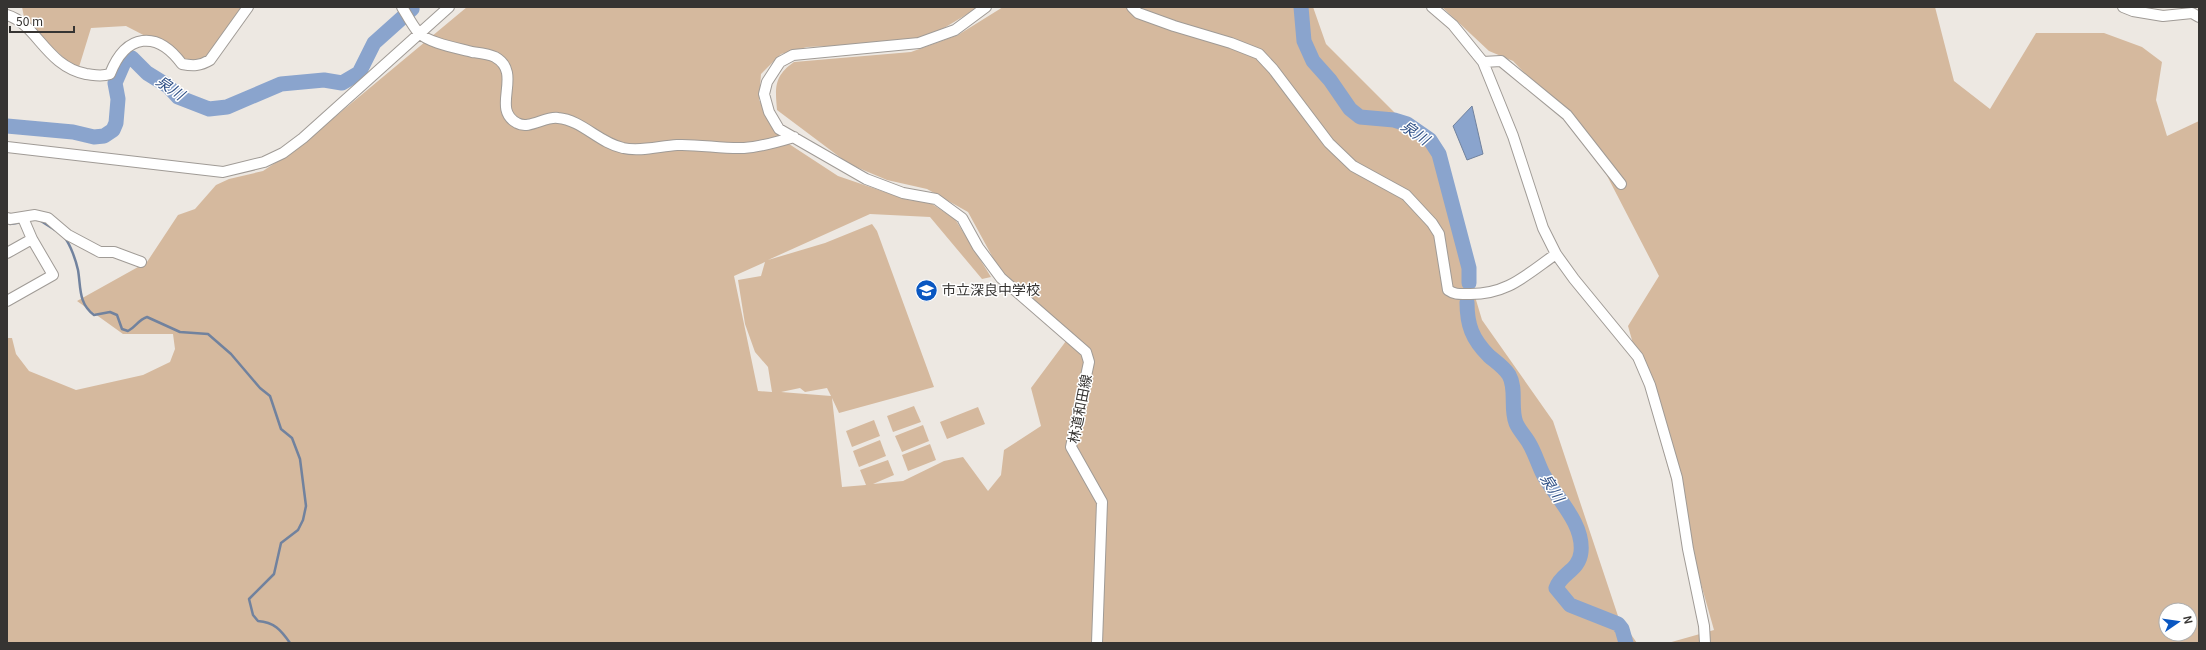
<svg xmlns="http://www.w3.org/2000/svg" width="2206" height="650" font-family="Georgia,'Noto Sans JP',serif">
<rect width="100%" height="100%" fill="#ede8e2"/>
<path fill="#d5b99e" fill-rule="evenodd" d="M22,7h224l-41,56 -23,1 -27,-23 -29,-15 -35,2 -12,39 -3,2 -51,-47z
M467,7h512l-35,21 -29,12 -40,4 -68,3 -26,7 -20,20 -2,26 27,42 52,34 70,24 21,2 26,17 36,58 -9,2 -52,-62 -60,-3 -102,46 57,-17 47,-19 5,7 57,156 -95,26 -7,-15 10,89 24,-2 -6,-15 28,-10 6,15 -21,9 30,-3 41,-20 19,-4 25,34 13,-16 3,-25 37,-24 -10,-38 38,-51 -65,-59 -36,-66 -41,-23 -40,-9 -38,-16 -72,-54c-2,-23 -3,-34 17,-48l117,-10 47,-17 45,-28h310l13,37 105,105 51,171 71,101 65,195 19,27h-1630v-305h5l4,16 13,17 47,19 67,-15 27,-13 5,-13 -2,-15h-50l-46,-33 70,-39 31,-47 17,-6 21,-24 13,-6 34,-8 36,-24 20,-19 17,-12zM765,262l-4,14 -23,4 7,44 10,28 13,15 4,25 -14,-1 -24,-115zM800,388l5,4 22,-4 4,8 -50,-4z
M1442,7h493l19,74 36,28 46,-76h68l38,14 20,15 -6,38 11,36 32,-15v522h-531l46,-13 -86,-304 31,-50 -71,-137 -75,-78 -24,-10zM2166,610h24v24h-24z
M914,406l7,16 -28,10 -6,-16z
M978,407l7,17 -38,15 -7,-17z
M874,420l6,16 -28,11 -6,-16z
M923,425l6,16 -27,11 -7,-16z
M880,440l6,16 -27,11 -6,-16z
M930,444l6,16 -28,11 -6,-16z"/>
<path fill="#8aa4cd" stroke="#71829e" d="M1472,106l11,48 -16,6 -14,-34z"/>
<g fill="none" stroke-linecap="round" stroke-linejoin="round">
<path stroke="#71829e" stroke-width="2.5" d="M41,221l14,9
M10,224l13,-2
M65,238c6,8 11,23 13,32 3,17 0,33 16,45l16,-3 7,3 5,14 6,2c8,-4 10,-11 19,-14l33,15 28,2 23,20 29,34 10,8 11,33 11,9 8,21 6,47 -3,14 -5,10 -17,13 -7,31 -25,25 4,16 5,6c16,1 23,9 32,22"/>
<path stroke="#8aa4cd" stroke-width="15" d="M1301,7l3,34 9,20 17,19 20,29 10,8 34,3 13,4 23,16 9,14 30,114v15
M7,126l66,6 21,5 10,-1 9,-6 3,-7 2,-24 -3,-16 10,-23 7,-2 15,15 21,13 10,11 31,12 18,-2 54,-23 43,-4 18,3 17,-10 15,-30 38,-34 -1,-2
M1467,302c0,23 5,37 22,54 7,6 15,11 20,19 8,14 1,33 7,48 3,7 9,13 13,20 6,10 9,21 14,31 13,24 41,49 38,78 -2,19 -20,21 -25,36l14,17 48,19 4,5 4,14"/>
<defs>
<path id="minor" d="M402,7c5,8 10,18 16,25 10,11 39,16 54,20 7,1 17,2 23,5 29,16 -5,52 22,66 12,7 28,-7 41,-5 24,2 41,25 65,30 17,4 37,-2 54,-3 22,-1 45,4 67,3 17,-1 33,-6 50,-11
M986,7l-31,23 -36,13 -126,12 -13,7 -13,20 -3,12 5,18 10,17 87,50 37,14 33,6 26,19 16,29 23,31 85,74 3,10 -18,85 31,55 -5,141
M1132,7l6,6 36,13 57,17 28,11 14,15 56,74 24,23 53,29 26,28 7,11 9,56c7,5 12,4 20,4 39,1 58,-19 88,-40
M1432,7l21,18 30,37 30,74 30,92 13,26 18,25 64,78 12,28 27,93 11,71 16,77 1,17
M2123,7l10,4 30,5 29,-3 7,4
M7,15c30,9 39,51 79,59 9,1 15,3 24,0 16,-41 47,-44 72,-10 11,2 18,2 28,-4l38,-53
M1483,62l18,-1 66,54 54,69
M7,147l216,25 41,-10 19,-9 20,-15 146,-131
M7,218l3,1 25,-4 13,3 20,17 32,17h14l27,10
M7,253l25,-14 -9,-21
M7,301l46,-26 -21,-36"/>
</defs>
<use href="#minor" stroke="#a09b96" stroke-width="12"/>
<use href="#minor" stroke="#fff" stroke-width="10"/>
</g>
<defs>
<symbol id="school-disc" viewBox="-11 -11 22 22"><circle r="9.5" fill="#0a57c1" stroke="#fff"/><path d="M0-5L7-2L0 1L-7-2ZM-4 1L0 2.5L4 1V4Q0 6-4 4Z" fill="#fff"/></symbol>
</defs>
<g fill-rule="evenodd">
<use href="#school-disc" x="914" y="278" width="25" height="25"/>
</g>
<g text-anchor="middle" stroke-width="3" stroke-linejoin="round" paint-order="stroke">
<g font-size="14" fill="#363432" stroke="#fff" text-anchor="start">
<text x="942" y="295">市立深良中学校</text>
</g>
<g font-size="14" fill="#363432" stroke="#fff">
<text transform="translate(1080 409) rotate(-79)" y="5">林道和田線</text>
</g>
<g font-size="15" font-style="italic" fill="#2e4f85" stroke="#fff">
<text transform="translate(170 88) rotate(34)" y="5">泉川</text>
<text transform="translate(1415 133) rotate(34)" y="5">泉川</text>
<text transform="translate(1552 488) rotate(58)" y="5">泉川</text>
</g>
</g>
<rect width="2206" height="650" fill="none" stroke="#363432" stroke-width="16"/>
<g transform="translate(2178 622) rotate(77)"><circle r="19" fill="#ffffff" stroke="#afaead"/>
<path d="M0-3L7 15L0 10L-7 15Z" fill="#0a57c1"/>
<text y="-6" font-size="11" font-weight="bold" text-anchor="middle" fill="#363432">N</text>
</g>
<path d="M10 26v6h64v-6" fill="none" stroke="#363432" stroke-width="2"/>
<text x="16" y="26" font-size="12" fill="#363432" stroke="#ffffff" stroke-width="3" paint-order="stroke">50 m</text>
</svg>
